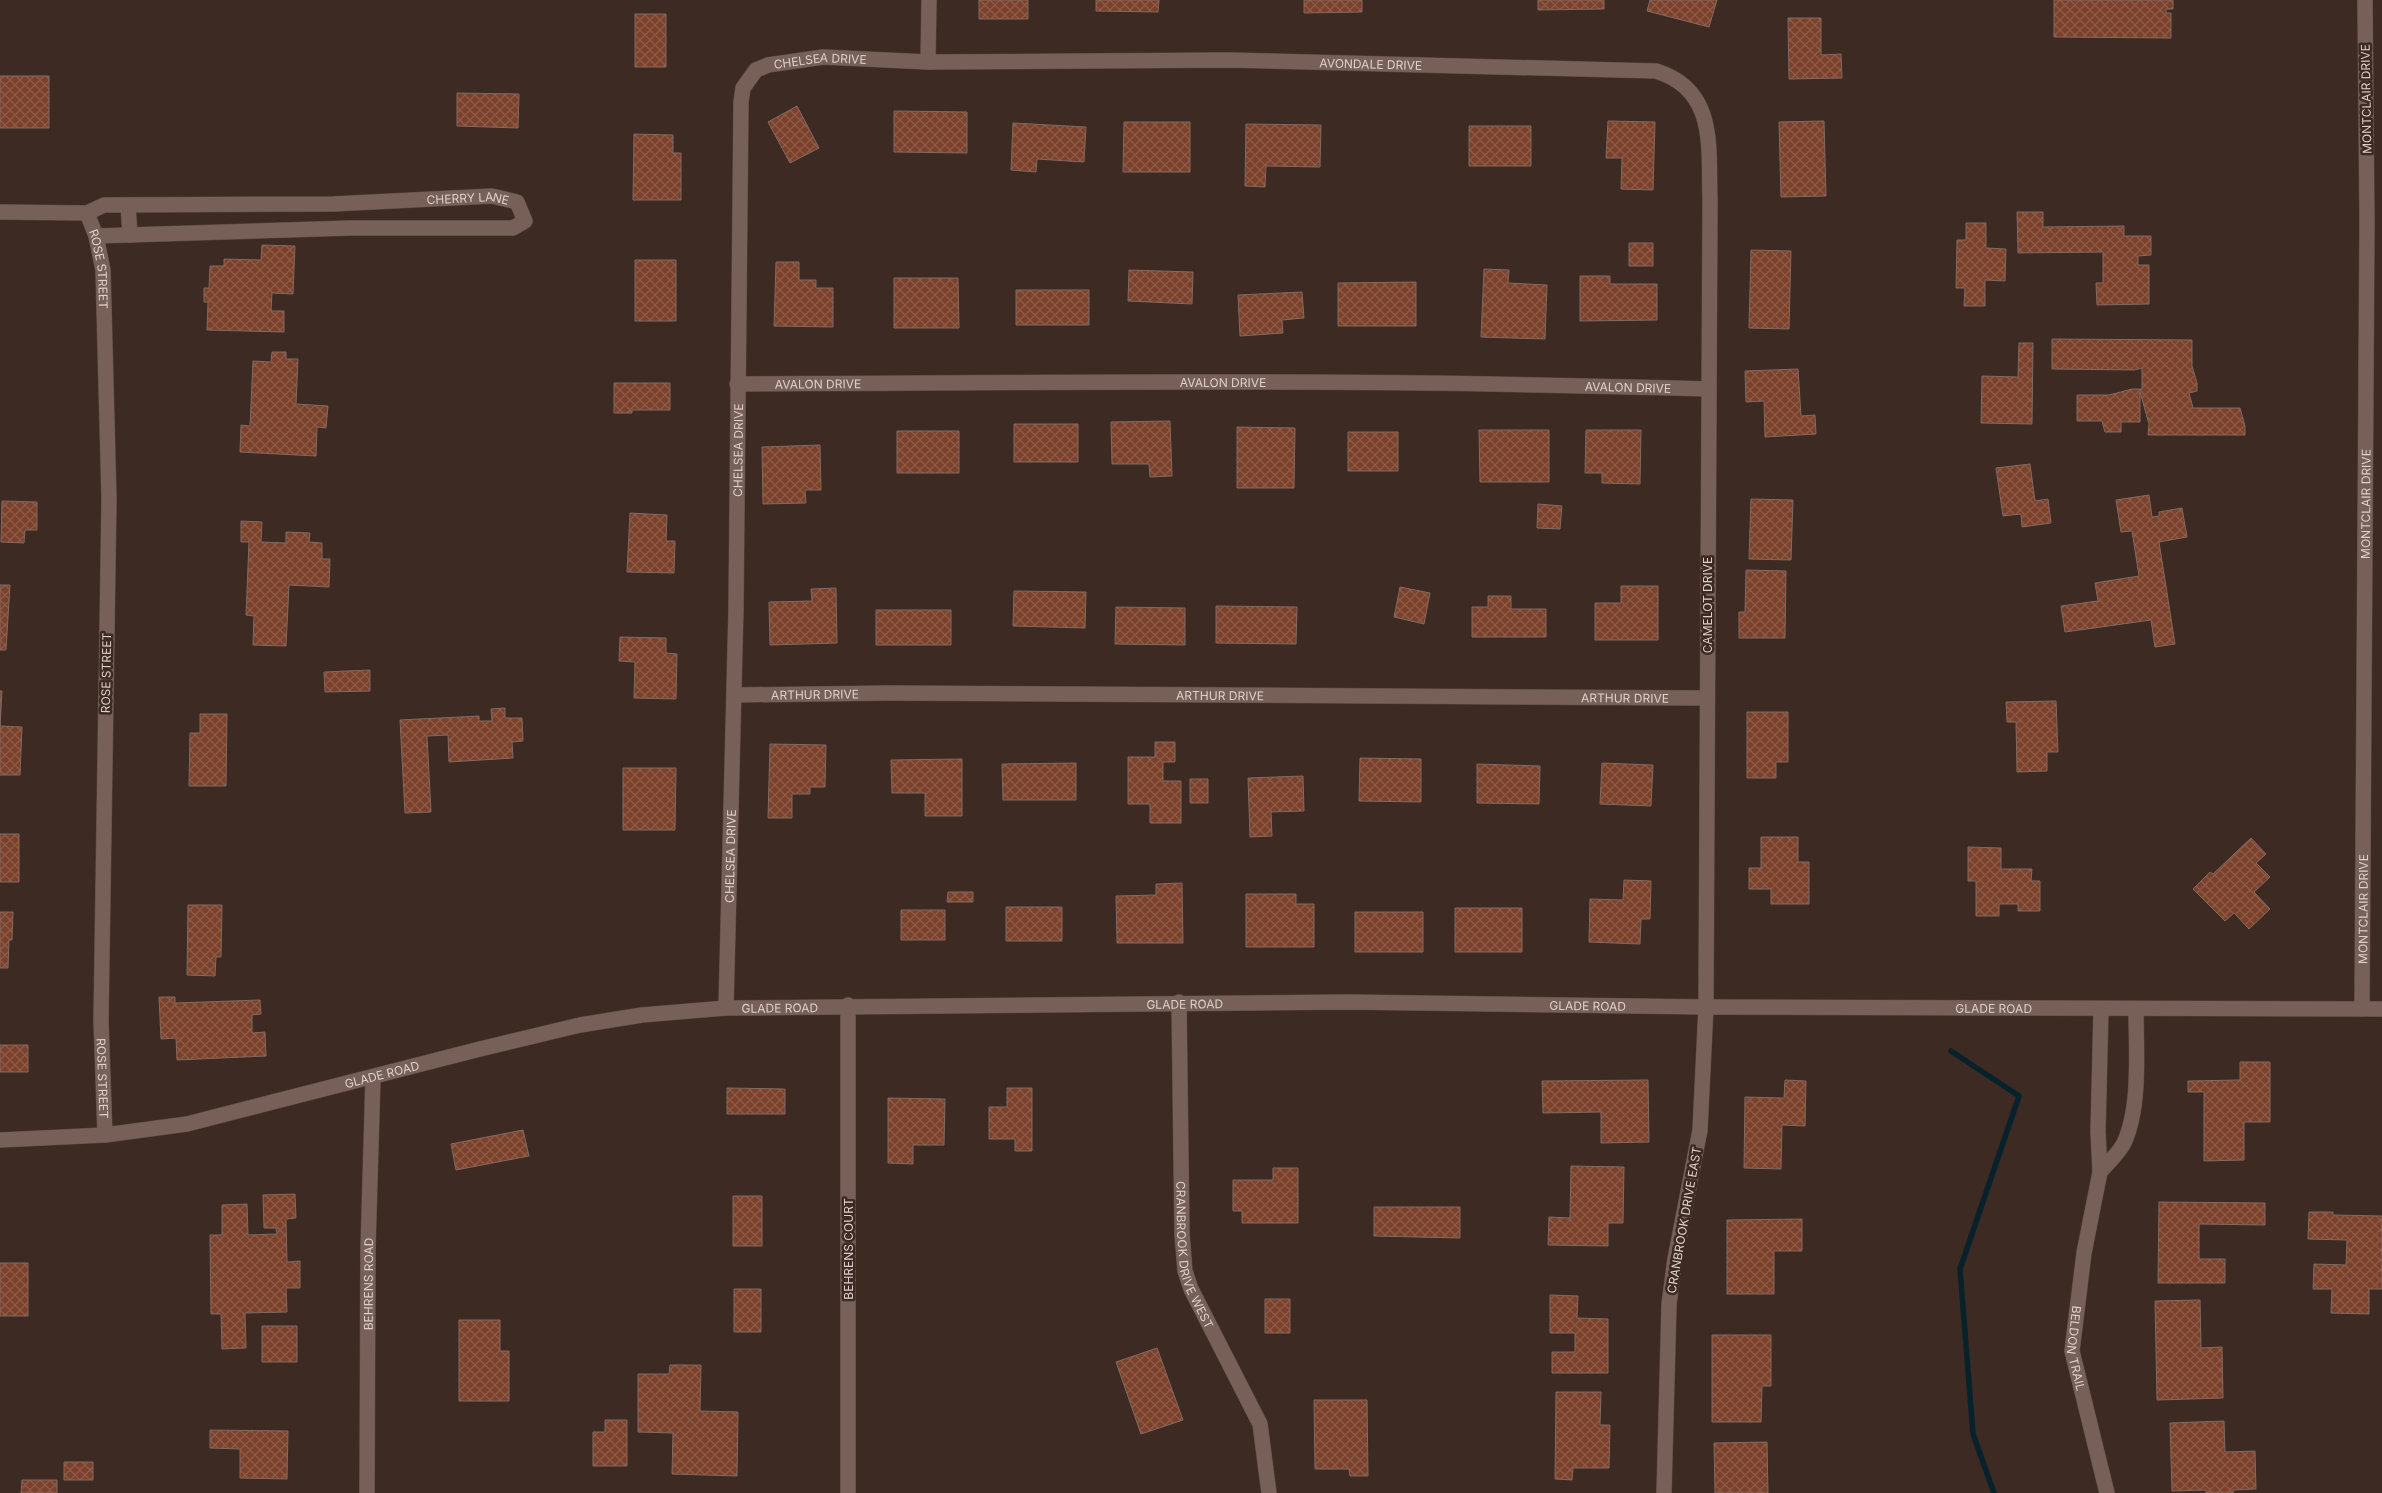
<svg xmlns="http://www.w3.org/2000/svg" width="2382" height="1493" viewBox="0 0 2382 1493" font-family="Inter,sans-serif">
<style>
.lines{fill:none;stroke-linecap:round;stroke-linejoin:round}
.stream{stroke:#08222b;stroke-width:5.5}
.building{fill:url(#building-cross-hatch);stroke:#806a62}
.minor-casing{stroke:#574741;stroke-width:16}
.tertiary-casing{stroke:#574741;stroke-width:16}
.secondary-casing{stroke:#574741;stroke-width:16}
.minor{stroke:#766058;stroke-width:15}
.tertiary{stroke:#766058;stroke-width:15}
.secondary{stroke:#766058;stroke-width:15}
.labels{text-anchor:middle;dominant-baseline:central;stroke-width:5;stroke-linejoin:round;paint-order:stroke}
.street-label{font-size:12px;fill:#ddd0cb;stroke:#3d2a23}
</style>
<defs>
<pattern id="building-cross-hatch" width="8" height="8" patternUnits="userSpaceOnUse" patternTransform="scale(1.25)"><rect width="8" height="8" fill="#7c412b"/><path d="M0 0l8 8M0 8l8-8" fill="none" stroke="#8e5b48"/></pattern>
</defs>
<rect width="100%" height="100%" fill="#3d2a23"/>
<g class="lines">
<path class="stream" d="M1951 1051 2019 1096 1960 1269 1973 1434 1994 1493"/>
</g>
<path class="building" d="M979 0H1028V19H979Z
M1096 0H1159L1158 12 1096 11Z
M1304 0H1362V12L1304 13Z
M1538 0H1604V9L1538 10Z
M1650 0H1717L1709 27 1647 11Z
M2054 0H2173V9H2166V13H2171V38L2054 37Z
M635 14H666V67H635Z
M1788 18H1821V55L1841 54 1842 78 1789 79Z
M0 76H49V128H0Z
M457 93 519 94 518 128 457 126Z
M797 106 819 148 790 163 768 122Z
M894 111 967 112V153L894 152Z
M1608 121 1655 122 1653 190 1621 189 1622 158H1606Z
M1824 121 1826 196 1781 197 1779 122Z
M1124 122H1190V172H1123Z
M1013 123 1086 127 1084 162 1037 159 1036 172 1011 170Z
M1246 124 1321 125 1320 167 1266 166 1265 187 1245 186Z
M1469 126H1531V166H1469Z
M634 134 673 135V153H681V200H633Z
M2017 212H2043V227L2124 226V236H2151V255L2138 256V265H2149V304L2097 305 2096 283H2103V252L2018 253Z
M1966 223H1986V248L2006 249 2005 281 1985 280V306H1964L1965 288H1956L1957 240H1966Z
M1629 243H1653V266H1629Z
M262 245 295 246 293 294 272 293 271 311H284V332L207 330 208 302H204V288H209L210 266H224V259L261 260Z
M1751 250 1791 251 1789 329 1749 328Z
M635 260H676V321H635Z
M776 262H799V280H816V288H833V327L774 326Z
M1484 269 1509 270 1508 283 1547 285 1545 339 1481 337Z
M1129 270 1193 272 1192 304 1128 301Z
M1580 276H1610V284H1657V320L1580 321Z
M894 278H958L959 328H894Z
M1416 282V326H1338V283Z
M1016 290H1089V325H1016Z
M1302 292 1304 318 1282 320 1283 333 1240 336 1238 295Z
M2052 339 2192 340V366L2197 383V391L2189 393 2193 408H2240L2245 426V435H2148L2149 424 2140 392V422H2121V432H2105L2102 421H2077V395H2109L2132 389H2142V368L2134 370 2052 369Z
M2019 343H2033L2032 424 1981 423 1982 376 2018 377Z
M272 352H286V359H298L296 404 328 406 326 428 317 427 316 456 240 452 241 425 250 426 253 361 271 362Z
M1798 369 1801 416 1815 415 1816 434 1765 437 1764 401 1746 402 1745 371Z
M614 383H670V410H632V413H614Z
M1170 421 1172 476 1150 477 1149 464H1112L1111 422Z
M1014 424H1078V462H1014Z
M1237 427 1295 428 1294 488H1237Z
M1479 430H1549V482H1480Z
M1586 430H1641L1640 484 1602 483V473H1585Z
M897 431H959V473H897Z
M1348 432H1398V471H1348Z
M820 445 821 490H805L806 503 763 504 762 447Z
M2030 464 2035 501 2048 499 2051 523 2022 527 2021 514 2003 516 1996 468Z
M2149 495 2152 517 2159 516V512L2182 508 2187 537 2159 542 2175 644 2155 647 2151 620 2065 632 2061 606 2098 601 2095 583 2139 576 2132 531 2121 532 2116 500Z
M1751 499 1793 500 1791 560 1749 559Z
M2 501 37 502V530H25L24 543 1 542Z
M1538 504 1562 506 1560 529 1537 528Z
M630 513 667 515 666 541H675L674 573 627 572Z
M241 521 262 522 261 542 286 543V532L310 533 309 542 322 543V559H330L329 587 289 585 286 646 253 645 254 616 246 615 249 542H241Z
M1746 570 1786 571 1785 638H1739V612H1745Z
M0 585H10L6 650H0Z
M1621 586H1658V640H1595V603H1621Z
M1400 587 1430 593 1424 624 1394 617Z
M836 588 837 643 770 645 769 602 812 601 811 589Z
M1014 591 1086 592 1085 628 1013 626Z
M1488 596H1511V609H1546V637H1472V607H1488Z
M1216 606 1297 607 1296 644 1216 643Z
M1116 607 1185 608V645L1115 644Z
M876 610H951V645H876Z
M620 637 666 638V653L677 654 676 699 634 698 635 662 619 661Z
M370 670V691L325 692 324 672Z
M0 691H2L0 726 22 727 20 775H0Z
M2056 701 2058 752H2047V771L2017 772 2016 722H2007L2006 702Z
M505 708V718H522L523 741 512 742 513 758 449 762 448 735 427 736 431 812 405 813 400 720 479 716V721H492L491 709Z
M1747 712H1788V762H1776V778H1747Z
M200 714H227L226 786H189L190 733H200Z
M1155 742H1175V762H1163V781H1181V823H1150V804H1128V757H1155Z
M770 744 826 745 825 787H810V794H792V818H768Z
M1360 758 1421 759V802L1359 801Z
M962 759V816H925V793H892L891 760Z
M1076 763V800H1003L1002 764Z
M1602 763 1653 765 1651 806 1600 804Z
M1477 764 1540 766 1539 804 1477 803Z
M623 768H676L675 830H623Z
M1303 776 1304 811 1271 812 1272 836 1250 837 1248 778Z
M1190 779H1208V803H1190Z
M0 834H19V882H0Z
M1761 837H1798V862H1809V904H1771V889H1749V868H1761Z
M2251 838 2266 854 2256 863 2270 877 2254 892 2270 909 2249 929 2234 913 2225 921 2193 889 2210 872 2213 874Z
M1968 847 2001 848V869H2032L2031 881H2040V911H2018V904H1999V916H1976V881H1968Z
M1624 880 1651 881 1650 919H1641L1640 944 1589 942 1590 899 1623 900Z
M1182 883 1183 943H1117L1116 896 1156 895V884Z
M948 892H973V902H947Z
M1246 894H1296V904H1314V947H1246Z
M188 905H222L221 957H216L215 976 187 975Z
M1006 907H1062V941H1006Z
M1455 908H1522V952H1455Z
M901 910H945V940H901Z
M0 912H13L12 940H9L8 968H0Z
M1355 912H1423V952H1355Z
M159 997H175V1003L260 1000 261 1014 252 1015V1033L265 1032 266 1056 177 1060 176 1038 161 1039Z
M0 1045H28V1072H0Z
M2240 1062H2270V1122H2244V1160L2204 1161V1092H2188V1081L2240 1080Z
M1648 1080 1649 1142 1601 1143V1112L1543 1113 1542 1081Z
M1785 1080 1806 1081 1805 1126 1782 1125 1781 1169 1744 1168 1745 1097 1784 1098Z
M727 1088 785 1089V1114H727Z
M1007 1088H1032V1151H1015V1139H989V1107H1007Z
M888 1098 945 1099 944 1145H913V1164L888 1163Z
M523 1130 529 1156 456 1170 451 1144Z
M1571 1166 1624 1167 1623 1223H1608V1246L1548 1245 1549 1217 1570 1218Z
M1273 1168H1298V1223H1242V1211H1233V1180H1273Z
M295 1194 296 1218 286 1219 287 1262 300 1261V1288H286L287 1312 245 1313 246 1348 222 1349 221 1314H211L210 1235H222V1205L247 1204 248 1235 277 1234 276 1228H264L263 1195Z
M733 1196H762V1246H733Z
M2159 1202 2265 1203V1225L2199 1224V1259H2225V1283H2158Z
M1374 1207H1460V1238L1374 1236Z
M2309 1212H2333V1215L2382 1216V1289H2369V1314L2331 1313 2332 1289H2313L2314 1264 2346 1265 2347 1240 2308 1239Z
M1802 1219V1251H1774V1294H1727V1220Z
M0 1263H28V1316H0Z
M734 1289H761V1332H734Z
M1550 1295 1578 1296 1577 1318 1608 1319V1373H1552V1352H1575V1333H1550Z
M1265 1299H1290V1333H1265Z
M2200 1300 2201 1348 2222 1347 2223 1398 2157 1400 2155 1301Z
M459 1320H500V1351H509V1401H459Z
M262 1326H297V1362H262Z
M1712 1335H1771V1386H1762L1761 1422H1712Z
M1157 1348 1183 1420 1141 1434 1116 1362Z
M670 1365H701L700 1411 738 1412 737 1476 672 1474 673 1433 638 1432V1374H669Z
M1556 1392H1601L1600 1425H1610L1609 1468H1573L1572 1480 1555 1479Z
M1314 1400H1367L1368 1476H1350L1349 1469H1315Z
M605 1420H627V1466H593V1432H605Z
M2224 1421 2225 1452 2255 1451 2256 1489 2233 1490V1493H2206V1490L2172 1491 2170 1423Z
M210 1430 288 1431 287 1479 240 1478V1449L210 1448Z
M1767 1442 1768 1493H1715L1714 1443Z
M64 1462H93V1480H64Z
M22 1480H57V1493H21Z"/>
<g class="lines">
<g class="minor-casing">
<g id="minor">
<path d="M928 62 929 0"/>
<path d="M128 205 130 235"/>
<path id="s1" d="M0 212 87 213 104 205 333 204 492 196 517 202 525 221 513 228H351L96 236"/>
<path id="s2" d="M87 213 96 236 103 270 109 499 101 1021 105 1135"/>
<path id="s3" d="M737 384C1061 382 1385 379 1709 389"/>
<path id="s4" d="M734 695 888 693 1707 698"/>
<path id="s5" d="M1179 1002 1182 1234 1185 1271 1191 1289 1260 1424 1269 1493"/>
<path id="s6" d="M726 1008 736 608 741 102 743 88 756 70 768 65 823 57 928 62 1229 60 1656 71C1718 90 1708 149 1710 202L1706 1007 1700 1130 1675 1259 1669 1304 1664 1493"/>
<path id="s7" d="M2101 1009 2098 1132 2100 1172 2084 1253 2072 1351 2107 1493"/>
<path d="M2100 1172C2108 1163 2119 1153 2124 1143 2141 1106 2136 1049 2136 1009"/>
<path id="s8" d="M367 1493 368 1249 373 1077"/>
<path d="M848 1493V1005"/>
</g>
</g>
<g class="tertiary-casing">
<g id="tertiary">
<path id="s9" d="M2362 1009 2367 222 2365 0"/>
</g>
</g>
<g class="secondary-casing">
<g id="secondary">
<path id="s10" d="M0 1140 105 1135 187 1124 480 1049 580 1025 642 1015 726 1008 1348 1002 1706 1007 2382 1009"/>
</g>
</g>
<use href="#minor" class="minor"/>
<use href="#tertiary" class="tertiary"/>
<use href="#secondary" class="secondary"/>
</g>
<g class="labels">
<g class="street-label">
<text stroke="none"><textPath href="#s6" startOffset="1008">CHELSEA DRIVE</textPath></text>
<text stroke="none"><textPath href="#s6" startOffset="1559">AVONDALE DRIVE</textPath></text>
<text transform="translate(2366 99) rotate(-91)">MONTCLAIR DRIVE</text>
<text stroke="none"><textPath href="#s1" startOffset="470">CHERRY LANE</textPath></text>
<text stroke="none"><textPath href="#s2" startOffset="58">ROSE STREET</textPath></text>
<text stroke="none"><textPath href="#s3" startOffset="486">AVALON DRIVE</textPath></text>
<text stroke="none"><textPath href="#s3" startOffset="81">AVALON DRIVE</textPath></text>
<text stroke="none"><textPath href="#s3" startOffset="891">AVALON DRIVE</textPath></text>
<text stroke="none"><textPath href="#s6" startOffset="558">CHELSEA DRIVE</textPath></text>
<text stroke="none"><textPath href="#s9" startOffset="505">MONTCLAIR DRIVE</textPath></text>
<text transform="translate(1707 605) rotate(-90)">CAMELOT DRIVE</text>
<text transform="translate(106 673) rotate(-89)">ROSE STREET</text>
<text stroke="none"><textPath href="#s4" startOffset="81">ARTHUR DRIVE</textPath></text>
<text stroke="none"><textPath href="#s4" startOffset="486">ARTHUR DRIVE</textPath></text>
<text stroke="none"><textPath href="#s4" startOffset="891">ARTHUR DRIVE</textPath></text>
<text stroke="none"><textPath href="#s6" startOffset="152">CHELSEA DRIVE</textPath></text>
<text stroke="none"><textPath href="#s9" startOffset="100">MONTCLAIR DRIVE</textPath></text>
<text stroke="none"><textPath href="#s10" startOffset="1199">GLADE ROAD</textPath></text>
<text stroke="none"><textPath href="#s10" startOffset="1602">GLADE ROAD</textPath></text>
<text stroke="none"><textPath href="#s10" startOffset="794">GLADE ROAD</textPath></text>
<text stroke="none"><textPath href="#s10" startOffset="2008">GLADE ROAD</textPath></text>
<text stroke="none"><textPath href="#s10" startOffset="389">GLADE ROAD</textPath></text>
<text stroke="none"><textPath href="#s2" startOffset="868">ROSE STREET</textPath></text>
<text transform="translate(1684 1220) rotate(-80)">CRANBROOK DRIVE EAST</text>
<text transform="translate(848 1249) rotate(-90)">BEHRENS COURT</text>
<text stroke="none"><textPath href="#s5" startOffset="255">CRANBROOK DRIVE WEST</textPath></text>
<text stroke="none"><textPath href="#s8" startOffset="209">BEHRENS ROAD</textPath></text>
<text stroke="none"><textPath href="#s7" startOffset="342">BELDON TRAIL</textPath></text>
</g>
</g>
</svg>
